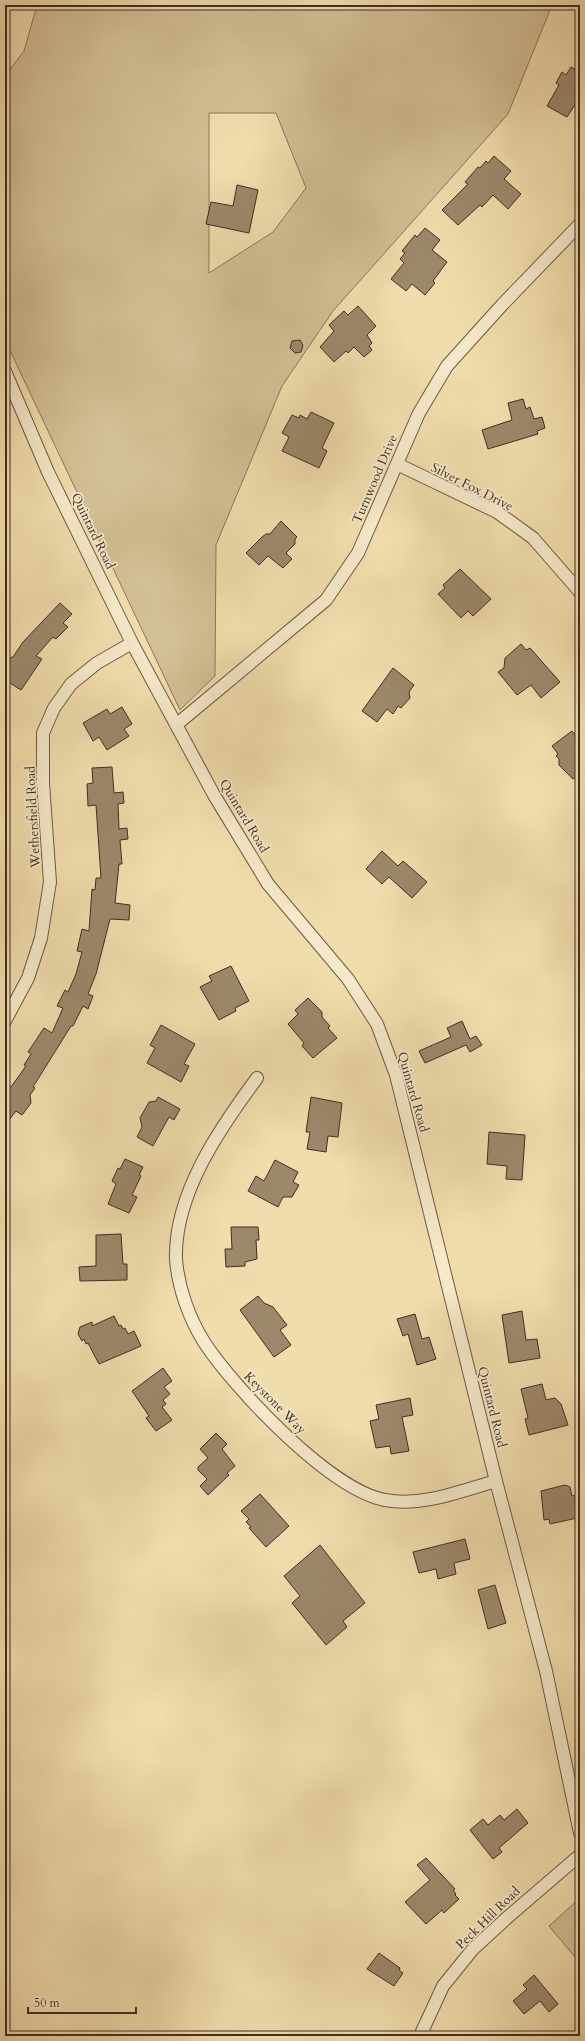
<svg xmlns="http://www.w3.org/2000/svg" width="585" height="2041" viewBox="0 0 585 2041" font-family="Cardo,serif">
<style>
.green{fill:#d3bf95;stroke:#8a765c;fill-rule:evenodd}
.building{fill:#9d886b;stroke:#412c24}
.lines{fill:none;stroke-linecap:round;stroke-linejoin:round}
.minor-casing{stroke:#6d5846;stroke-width:14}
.minor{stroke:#f6e9c9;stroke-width:12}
.labels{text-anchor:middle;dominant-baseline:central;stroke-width:3.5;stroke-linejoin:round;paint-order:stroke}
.street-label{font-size:13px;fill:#412c24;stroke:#f6e9c9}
</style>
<rect width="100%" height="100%" fill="#f1ddac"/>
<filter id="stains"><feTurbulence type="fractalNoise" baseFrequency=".005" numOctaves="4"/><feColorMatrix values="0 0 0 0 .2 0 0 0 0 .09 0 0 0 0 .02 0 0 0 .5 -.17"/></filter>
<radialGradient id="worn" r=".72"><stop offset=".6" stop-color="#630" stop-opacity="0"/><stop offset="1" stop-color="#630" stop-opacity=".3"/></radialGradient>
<path class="green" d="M37 5H552L508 114 333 311 282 386 216 545 215 676 180 710 5 340V76L24 51ZM209 113H276L306 188 273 232 209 273Z
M580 1898V1963L549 1926Z"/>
<path class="building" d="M571 67 580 72V97L567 117 547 106 559 85 556 83 562 72 566 75Z
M494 156 511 171 504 179 521 194 508 209 493 195 482 207 480 205 458 225 442 210 468 184 465 182 478 167 480 168 486 161 488 163Z
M237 185 258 190 249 233 206 224 211 202 233 206Z
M425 228 440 240 432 250 447 262 433 281 435 283 425 295 412 284 406 291 391 279 404 263 400 259 405 253 402 251 415 235 417 237Z
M358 306 376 326 367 335 372 343 369 346 372 350 364 357 354 347 348 353 346 351 334 362 320 347 334 331 329 325 344 311 348 315Z
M300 340 303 345 301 352 295 353 290 348 292 341Z
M523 399 526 409 530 407 534 419 542 417 545 428 537 431 538 434 488 449 482 430 512 420 508 403Z
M311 412 334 423 322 448 327 451 319 468 282 451 289 437 282 433 292 415 299 418 300 415 307 419Z
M281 521 297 537 295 539V544L286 553 292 559 283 568 268 556 259 565 246 553 262 537 266 534H270Z
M460 569 491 599 473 616 468 611 461 618 438 594 445 588 443 585Z
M60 603 72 614 63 623 68 627 56 639 53 637 36 656 42 659 21 690 5 680V662L8 658 13 657 23 642Z
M521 644 526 650 530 648 560 682 541 698 531 685 517 695 498 672 504 668 505 658Z
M393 668 414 685 409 692 410 698 401 708 398 706 393 714 387 709 377 722 362 711Z
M122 707 132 724 124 729 129 736 107 750 99 737 93 741 83 723 107 709 110 714Z
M572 731 580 741V774L573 779 559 765V759L556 756 558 754 552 746Z
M112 767 114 793 123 792 124 803 118 804 119 829 127 828 128 839 120 840 122 864H119L115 903 130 905 129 920 110 919 96 974 88 994 93 996 88 1009 83 1006 73 1026H71L33 1087 35 1088 30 1095 31 1103 22 1115 16 1111 5 1125V1083L11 1087 26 1066 24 1065 31 1054 28 1052 44 1028 52 1033 63 1008 57 1006 65 990 68 992 76 974 82 952 77 951 82 929 89 931 92 889 95 890 96 878H101L96 805 88 806 87 784 93 783 92 768Z
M382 851 398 866 403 861 427 882 412 898 389 877 382 884 366 869Z
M231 966 249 1001 235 1008 236 1011 219 1020 200 987 212 981 209 976Z
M308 998 322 1012V1017L330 1026 328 1028 337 1038 313 1058 302 1046 304 1043 288 1024 298 1014 295 1010Z
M462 1021 470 1039 476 1036 482 1045 470 1052 466 1045 425 1063 419 1051 451 1037 447 1028Z
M161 1025 195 1044 184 1064 189 1066 181 1082 147 1063 155 1048 150 1045Z
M158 1097 180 1109 174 1120 169 1117 153 1146 137 1137 142 1127 140 1118 149 1102 156 1101Z
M311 1097 342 1103 338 1137 328 1136 326 1152 307 1149 310 1132H306Z
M489 1132 525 1135 522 1180 506 1179 507 1166 487 1164Z
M125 1159 143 1167 139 1175 141 1176 132 1195 137 1197 129 1213 108 1204 116 1184 112 1181 118 1168 120 1169Z
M275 1160 298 1172 293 1182 299 1185 292 1197H283L278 1207 248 1191 256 1176 264 1181Z
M231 1227H258L259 1240H256L257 1259 245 1262V1266L226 1267 225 1249H232Z
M121 1234 123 1264H127V1280L80 1281 79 1267 96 1266V1235Z
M258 1296 264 1303 273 1307 287 1325 280 1330 291 1345 274 1357 240 1310Z
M522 1311 526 1340 537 1339 540 1358 509 1363 502 1315Z
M415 1314 422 1339 429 1337 436 1359 417 1365 408 1334 403 1336 397 1319Z
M114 1316 119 1326 121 1325 123 1329 125 1328 128 1334 134 1331 141 1346 99 1364 88 1343 86 1344 84 1339 82 1341 78 1334 80 1327 92 1322V1326Z
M163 1368 172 1381 164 1387 170 1394 163 1400 166 1404 162 1407 172 1420 156 1431 146 1418 149 1416 132 1391Z
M542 1384 546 1400 555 1398 561 1404 568 1425 529 1435 525 1419 528 1418 521 1389Z
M410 1398 413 1415 402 1417 409 1451 391 1454 390 1446 376 1448 370 1421 379 1419 376 1405Z
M216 1433 227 1444 222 1449 235 1466 227 1473 229 1475 208 1495 200 1486 207 1479 198 1470V1467L208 1458 200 1449Z
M565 1485 570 1487 572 1496 580 1494V1513L576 1514 577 1518 550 1524 549 1519 544 1520 541 1491Z
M260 1494 289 1526 266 1547 249 1528 251 1527 246 1522 249 1519 241 1511Z
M465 1539 470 1559 454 1563 456 1574 438 1579 436 1569 419 1573 413 1552Z
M320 1545 365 1603 343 1621 347 1627 326 1645 292 1603 300 1596 284 1576Z
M495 1585 506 1623 488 1629 478 1590Z
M517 1809 528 1823 499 1848 502 1852 493 1859 470 1830 483 1819 488 1825 500 1815 504 1820Z
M426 1858 455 1889 453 1890 456 1894 455 1895 459 1899 444 1913 442 1910 426 1924 405 1902 430 1880 417 1865Z
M379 1953 400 1968 399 1970 403 1973 394 1986 367 1969Z
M534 1975 558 2004 549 2012 540 2001 524 2014 513 2001 527 1989 523 1985Z"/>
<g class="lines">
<g class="minor-casing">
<path id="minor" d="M5 371 48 472 132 643 214 795 268 884 348 979 377 1024 396 1075 496 1481 546 1671 580 1833
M397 464 497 512 533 538 580 592
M176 725 326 600 358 553 419 413 447 366 502 305 580 224
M5 1021 28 978 41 938 50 882 43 783V733L54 708 71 684 97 663 132 643
M257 1078C220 1128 174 1194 176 1259 178 1287 189 1318 204 1342 234 1388 330 1490 385 1500 421 1507 461 1491 496 1481
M420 2036 443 1986 473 1949 509 1916 580 1855"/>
</g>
<use href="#minor" class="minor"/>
</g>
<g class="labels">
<g class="street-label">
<text transform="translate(375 479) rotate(-67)">Turnwood Drive</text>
<text transform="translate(472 487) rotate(27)">Silver Fox Drive</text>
<text transform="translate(93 531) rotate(64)">Quintard Road</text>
<text transform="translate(244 816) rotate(59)">Quintard Road</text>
<text transform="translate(33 817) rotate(-93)">Wethersfield Road</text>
<text transform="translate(413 1092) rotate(74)">Quintard Road</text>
<text transform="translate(275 1403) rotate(45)">Keystone Way</text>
<text transform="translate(492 1407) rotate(76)">Quintard Road</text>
<text transform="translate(488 1918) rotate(-44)">Peck Hill Road</text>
</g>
</g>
<rect width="585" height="2041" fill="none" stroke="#f1ddac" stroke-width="20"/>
<rect x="6" y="6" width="573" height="2029" fill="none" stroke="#412c24" stroke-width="2"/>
<rect x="10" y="10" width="565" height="2021" fill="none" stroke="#412c24"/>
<path d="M28 2007v6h108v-6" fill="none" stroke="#412c24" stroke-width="2"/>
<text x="34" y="2007" font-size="12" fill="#412c24" stroke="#f6e9c9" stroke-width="3" paint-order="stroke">50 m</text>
<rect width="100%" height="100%" filter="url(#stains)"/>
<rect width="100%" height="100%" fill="url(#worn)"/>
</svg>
